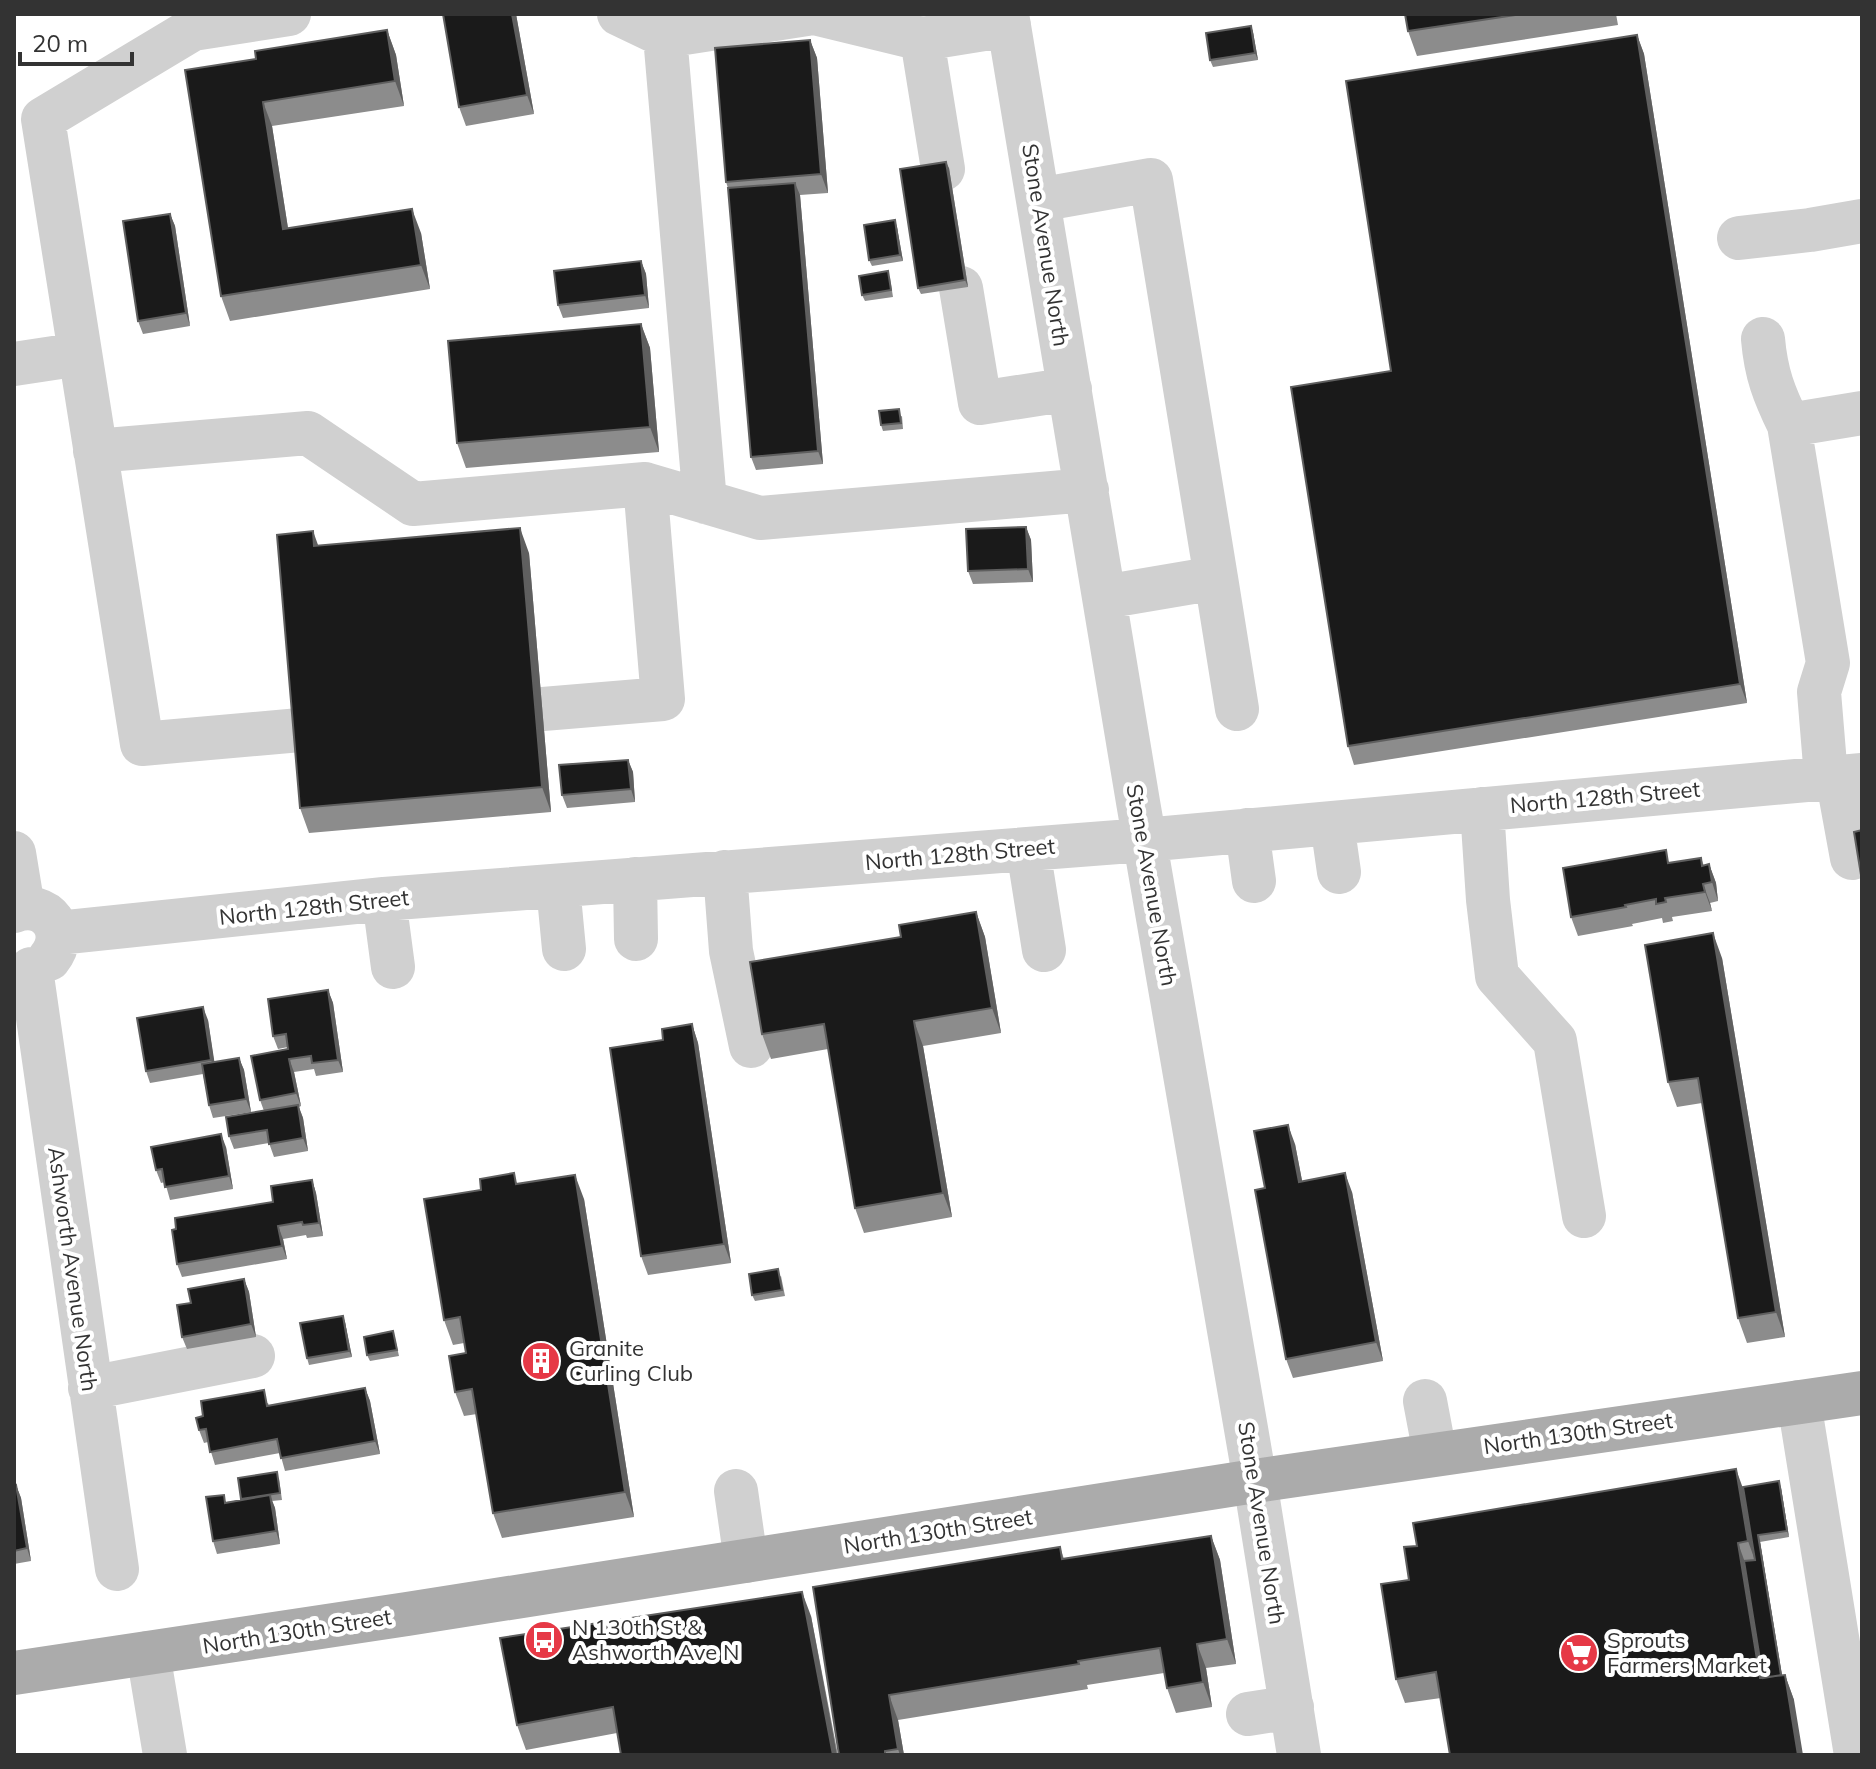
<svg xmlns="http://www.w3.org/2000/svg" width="1876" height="1769" viewBox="0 0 1876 1769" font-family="Mulish,sans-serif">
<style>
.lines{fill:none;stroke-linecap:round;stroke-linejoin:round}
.minor{stroke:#d0d0d0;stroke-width:44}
.major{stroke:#ababab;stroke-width:44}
.wall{fill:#8c8c8c}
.shaded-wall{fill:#5f5f5f}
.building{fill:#1a1a1a;stroke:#5f5f5f;stroke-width:2}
.labels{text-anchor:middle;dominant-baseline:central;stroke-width:8;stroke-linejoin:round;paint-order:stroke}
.street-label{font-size:22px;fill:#333;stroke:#fff}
.poi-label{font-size:22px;fill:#333;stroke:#fff;text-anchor:start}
</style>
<rect width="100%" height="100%" fill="#fff"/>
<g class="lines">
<path class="minor" d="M289 14 193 29 43 119 142 744 300 730
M619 14 665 36 705 502
M819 14 922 39
M1007 14 1138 802 1255 1481 1299 1755
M665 36 807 14
M943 169 922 39 1009 25
M1038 200 1151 180 1216 578 1104 597
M1739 238 1810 230 1862 221
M961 288 980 403 1070 389
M1763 339C1766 374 1774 394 1789 425
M14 364 80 354
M95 451 308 433 413 504 645 484 760 518 1087 490
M1216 578 1237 709
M543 709 663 699 645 484
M1837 776 1852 858
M1826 777 1819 692 1828 663 1789 425 1862 413
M1482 809 1488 900 1497 976 1555 1041 1584 1216
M1332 823 1339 872
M1247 830 1254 881
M1028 849 1044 950
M14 853 23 908
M725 872 731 951 751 1046
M635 879 636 939
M558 886 564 949
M384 899 393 967
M14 911C47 899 71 932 49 959
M58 933 384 899 1144 840 1862 775
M31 969 117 1569
M90 1388 253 1356
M1425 1401 1435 1454
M1799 1402 1856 1755
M736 1491 746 1561
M148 1653 165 1755
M1248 1714 1292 1707"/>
<path class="major" d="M14 1673 407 1614 1255 1481 1862 1393"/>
</g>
<path class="wall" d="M516 14 534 114 466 126 459 107Z
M1405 14H1616L1618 25 1417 56 1408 31Z
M1251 26 1253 32 1258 60 1213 67 1210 60Z
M387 30 396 55 404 106 272 126 288 228 421 233 430 289 230 321 221 296 256 59Z
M1637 35 1644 54 1747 703 1354 765 1348 746 1391 371Z
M810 40 817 58 828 193 800 195 823 464 756 470 751 457 728 188 726 182Z
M949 168 968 287 921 294 918 288Z
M170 214 175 226 190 326 143 334 138 321Z
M897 227 903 261 872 266 869 260Z
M641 261 646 274 649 308 563 318 558 305Z
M890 278 893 297 865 301 862 295Z
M641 324 650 348 659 452 466 468 457 443Z
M902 416 903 429 883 431 881 425Z
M1026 527 1031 540 1033 582 973 584 968 571Z
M529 553 551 812 309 833 300 808Z
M628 760 633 772 635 802 567 808 562 795Z
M1701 858 1704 866 1709 864 1716 883 1718 901 1710 903 1712 911 1672 917 1673 921 1663 923 1662 918 1632 924 1633 926 1578 936 1571 917 1670 863Z
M976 912 985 937 1001 1033 923 1046 952 1217 864 1233 855 1208 828 1049 771 1059 762 1034 901 937Z
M1722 958 1785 1337 1747 1343 1738 1318 1702 1103 1677 1107 1668 1082Z
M328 990 333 1003 343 1072 316 1076 314 1069 294 1072 301 1106 299 1107 303 1118 308 1151 274 1157 269 1143 234 1149 229 1136 264 1111 260 1100 288 1049V1047L278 1049 273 1036Z
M208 1020 214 1062 239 1058 244 1070 251 1112 213 1118 209 1105 203 1074 150 1083 146 1071Z
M692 1024 698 1043 731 1263 648 1275 641 1256 663 1040Z
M1295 1144 1302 1181 1352 1192 1383 1361 1293 1378 1286 1359 1265 1188Z
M226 1147 233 1189 170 1200 165 1182 161 1183 156 1170Z
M312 1180 316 1193 323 1236 307 1238 306 1235 283 1239 287 1259 182 1277 177 1264 273 1202Z
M518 1184 584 1199 634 1517 502 1538 493 1513 477 1414 464 1416 455 1392 466 1353 464 1343 453 1345 444 1320Z
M781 1276 785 1296 755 1301 752 1295Z
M244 1279 249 1292 256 1337 187 1349 182 1337 191 1303Z
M345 1322 352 1357 309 1365 307 1358Z
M395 1338 399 1356 370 1361 367 1355Z
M365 1388 370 1401 380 1454 285 1471 280 1453 215 1465 208 1442 204 1443 199 1430 203 1416 268 1403 269 1406Z
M279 1479 282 1500 272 1501 275 1508 280 1544 217 1554 213 1541 226 1502 241 1500Z
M16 1485 21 1498 31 1561 14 1564V1486Z
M1743 1487 1781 1488 1789 1537 1760 1542 1782 1675H1785L1794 1700 1441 1698 1405 1703 1396 1679 1409 1580 1417 1546Z
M1211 1536 1220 1560 1236 1664 1206 1668 1212 1707 1176 1713 1167 1688 1164 1673 1087 1685 1088 1689 898 1720 904 1755H839L813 1587 1060 1547 1064 1559Z
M811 1616 838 1755H621L617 1733 526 1750 517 1725Z"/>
<path class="shaded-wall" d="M512 14H516L534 114 527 95Z
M1251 26 1253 32 1258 60 1255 53Z
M387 30 396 55 404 106 395 81Z
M1637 35 1644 54 1747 703 1740 684Z
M810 40 817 58 828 193 821 174Z
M263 102 272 126 292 254 283 229Z
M946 162 949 168 968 287 965 280Z
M795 183 800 195 823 464 818 451Z
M412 209 421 233 430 289 421 265Z
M170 214 175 226 190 326 186 313Z
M895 220 897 227 903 261 900 255Z
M641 261 646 274 649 308 645 295Z
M641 324 650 348 659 452 650 427Z
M1026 527 1031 540 1033 582 1028 569Z
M520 528 529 553 551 812 542 787Z
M313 531 322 556 314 546Z
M628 760 633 772 635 802 631 789Z
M1709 864 1716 883 1718 901 1712 882Z
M1703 884 1710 903 1712 911 1705 892Z
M976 912 985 937 1001 1033 992 1008Z
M1713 933 1722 958 1785 1337 1776 1312Z
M328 990 333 1003 343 1072 338 1060Z
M203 1007 208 1020 216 1072 211 1060Z
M914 1021 923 1046 952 1217 943 1193Z
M692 1024 698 1043 731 1263 724 1244Z
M239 1058 244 1070 251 1112 246 1099Z
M289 1059 294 1072 301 1106 296 1093Z
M298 1105 303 1118 308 1151 303 1138Z
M1288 1125 1295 1144 1306 1201 1299 1182Z
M221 1134 226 1147 233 1189 229 1176Z
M1345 1173 1352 1192 1383 1361 1376 1342Z
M575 1175 584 1199 634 1517 625 1492Z
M312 1180 316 1193 323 1236 319 1223Z
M278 1226 283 1239 287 1259 282 1246Z
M244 1279 249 1292 256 1337 251 1324Z
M343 1316 345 1322 352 1357 349 1351Z
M365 1388 370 1401 380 1454 375 1441Z
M1736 1469 1745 1494 1757 1566 1748 1541Z
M1779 1481 1781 1488 1789 1537 1787 1531Z
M16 1485 21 1498 31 1561 27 1548Z
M270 1495 275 1508 280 1544 276 1531Z
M1758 1535 1760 1542 1786 1701 1784 1694Z
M1211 1536 1220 1560 1236 1664 1227 1639Z
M1738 1543 1747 1568 1768 1696 1760 1678Z
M802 1592 811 1616 837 1755H833Z
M1197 1644 1206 1668 1212 1707 1203 1682Z
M1785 1675 1794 1700 1803 1755H1798Z
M889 1695 898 1720 904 1755H900L898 1749Z"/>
<path class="building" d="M443 14H512L527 95 459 107Z
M1405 14H1522L1408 31Z
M1251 26 1255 53 1210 60 1206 33Z
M387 30 395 81 263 102 283 229 412 209 421 265 221 296 185 70 256 59 255 51Z
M1637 35 1740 684 1348 746 1291 387 1391 371 1346 81Z
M810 40 821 174 726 182 715 48Z
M946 162 965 280 918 288 900 169Z
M795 183 818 451 751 457 728 188Z
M170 214 186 313 138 321 123 221Z
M895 220 900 255 869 260 864 225Z
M641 261 645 295 558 305 554 271Z
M888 271 891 290 862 295 859 276Z
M641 324 650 427 457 443 448 341Z
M899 409 901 423 881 425 879 411Z
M1026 527 1028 569 968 571 966 529Z
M520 528 542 787 300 808 277 535 313 531 314 546Z
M628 760 631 789 562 795 559 765Z
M1862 830V881L1854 832Z
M1666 850 1668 863 1701 858 1702 866 1709 864 1712 882 1703 884 1705 892 1665 898 1666 902 1656 904V899L1625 905 1626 907 1571 917 1563 868Z
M976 912 992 1008 914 1021 943 1193 855 1208 824 1024 762 1034 750 962 901 937 899 925Z
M1713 933 1776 1312 1738 1318 1698 1078 1668 1082 1645 945Z
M328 990 338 1060 312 1063 311 1056 289 1059 296 1093 260 1100 251 1056 288 1049 286 1034 273 1036 268 999Z
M203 1007 211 1060 146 1071 137 1018Z
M692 1024 724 1244 641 1256 610 1048 663 1040 662 1029Z
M239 1058 246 1099 209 1105 202 1064Z
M298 1105 303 1138 269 1144 267 1130 229 1136 226 1117Z
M1288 1125 1299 1182 1345 1173 1376 1342 1286 1359 1255 1190 1265 1188 1254 1131Z
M221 1134 229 1176 165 1187 162 1169 156 1170 151 1147Z
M514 1173 516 1184 575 1175 625 1492 493 1513 472 1389 455 1392 449 1356 466 1353 460 1317 444 1320 424 1199 481 1190 480 1179Z
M312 1180 319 1223 303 1225 302 1222 278 1226 282 1246 177 1264 172 1230 176 1229 175 1218 273 1202 271 1186Z
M778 1269 782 1290 752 1295 749 1274Z
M244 1279 251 1324 182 1337 177 1305 191 1303 188 1289Z
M343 1316 349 1351 307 1358 300 1323Z
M393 1331 397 1350 367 1355 364 1337Z
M365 1388 375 1441 281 1458 277 1439 210 1452 206 1429 199 1430 196 1418 203 1416 201 1401 264 1390 267 1406Z
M1736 1469 1748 1541 1738 1543 1760 1678 1785 1675 1798 1755H1450L1436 1672 1396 1679 1381 1584 1409 1580 1404 1547 1417 1546 1413 1523Z
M277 1472 280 1493 241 1499 238 1478Z
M1779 1481 1787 1531 1758 1535 1781 1675 1763 1678 1744 1561 1755 1560 1743 1487Z
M16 1485 27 1548 14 1551V1486Z
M224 1495 225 1503 270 1495 276 1531 213 1541 206 1497Z
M1211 1536 1227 1639 1197 1644 1203 1682 1167 1688 1160 1648 1078 1661 1079 1664 889 1695 898 1749 885 1751V1755H839L813 1587 1060 1547 1062 1559Z
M802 1592 833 1755H621L613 1707 517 1725 500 1638Z"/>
<defs>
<g id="building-disc" transform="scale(2)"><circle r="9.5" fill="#e63946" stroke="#fff"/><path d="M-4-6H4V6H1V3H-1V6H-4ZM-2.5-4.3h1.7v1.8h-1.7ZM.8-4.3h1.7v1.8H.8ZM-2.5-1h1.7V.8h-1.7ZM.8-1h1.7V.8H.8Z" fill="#fff"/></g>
<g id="bus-disc" transform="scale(2)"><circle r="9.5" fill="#e63946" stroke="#fff"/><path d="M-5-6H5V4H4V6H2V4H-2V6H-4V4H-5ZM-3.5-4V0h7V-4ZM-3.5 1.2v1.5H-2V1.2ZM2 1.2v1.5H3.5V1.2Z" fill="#fff"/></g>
<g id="supermarket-disc" transform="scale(2)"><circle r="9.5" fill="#e63946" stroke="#fff"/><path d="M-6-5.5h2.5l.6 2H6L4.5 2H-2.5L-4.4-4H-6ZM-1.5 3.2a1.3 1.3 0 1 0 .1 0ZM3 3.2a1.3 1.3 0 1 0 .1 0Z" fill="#fff"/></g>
</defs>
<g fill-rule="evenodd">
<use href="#building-disc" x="541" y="1361"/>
<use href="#bus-disc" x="544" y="1640"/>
<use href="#supermarket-disc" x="1579" y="1653"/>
</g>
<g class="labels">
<g class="street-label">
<text transform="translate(1046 245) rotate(81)">Stone Avenue North</text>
<text transform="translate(1605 797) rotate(-5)">North 128th Street</text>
<text transform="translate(960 854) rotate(-5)">North 128th Street</text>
<text transform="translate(1152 885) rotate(80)">Stone Avenue North</text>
<text transform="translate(314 907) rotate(-6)">North 128th Street</text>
<text transform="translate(73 1269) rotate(82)">Ashworth Avenue North</text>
<text transform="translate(1578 1433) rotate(-8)">North 130th Street</text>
<text transform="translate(1262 1523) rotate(81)">Stone Avenue North</text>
<text transform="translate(938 1531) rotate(-9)">North 130th Street</text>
<text transform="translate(297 1631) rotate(-9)">North 130th Street</text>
</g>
<g class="poi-label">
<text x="569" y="1348">Granite<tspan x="569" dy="25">Curling Club</tspan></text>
<text x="572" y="1627">N 130th St &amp;<tspan x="572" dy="25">Ashworth Ave N</tspan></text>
<text x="1607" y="1640">Sprouts<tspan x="1607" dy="25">Farmers Market</tspan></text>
</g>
</g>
<rect width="1876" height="1769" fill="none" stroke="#333333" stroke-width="32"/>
<path d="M20 52v12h112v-12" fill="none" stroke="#333333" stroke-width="4"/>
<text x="32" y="52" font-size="24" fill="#333333" stroke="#ffffff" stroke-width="6" paint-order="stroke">20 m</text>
</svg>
